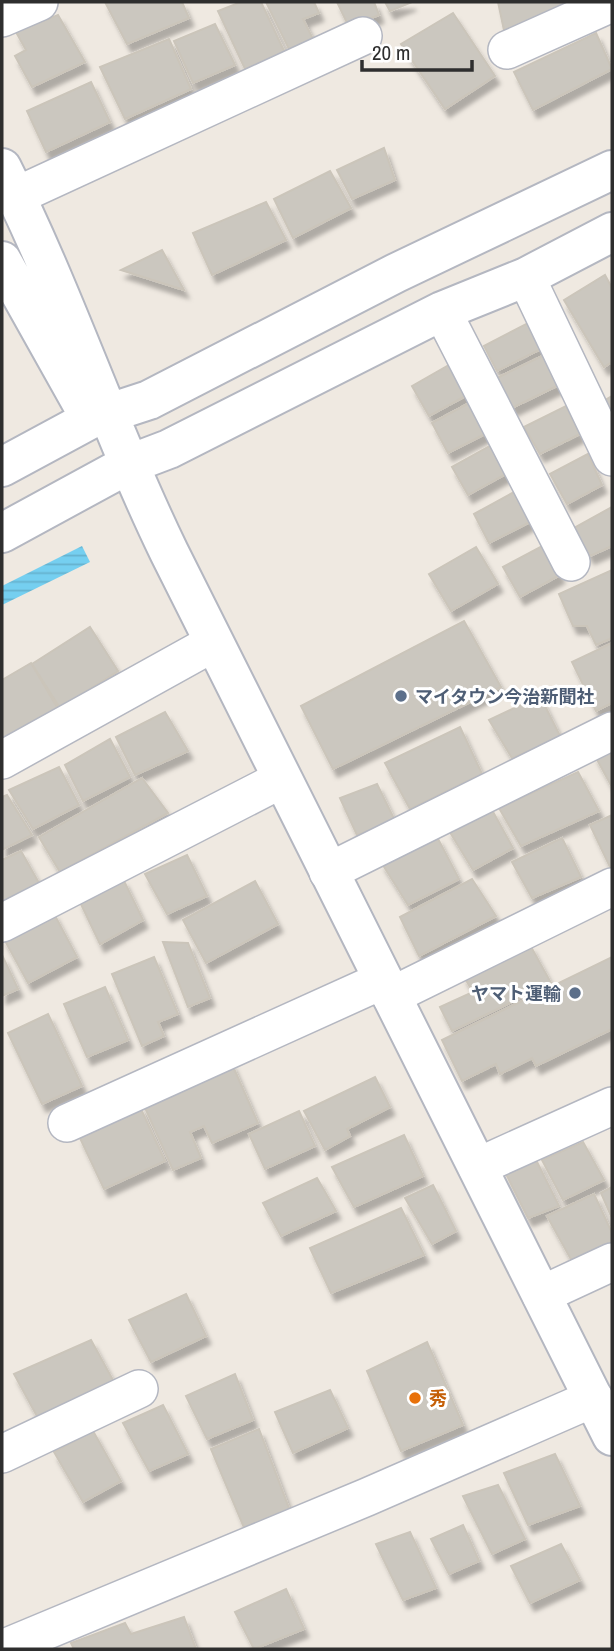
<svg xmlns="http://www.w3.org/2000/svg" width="614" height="1651" viewBox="0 0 614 1651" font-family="'Archivo Narrow','Noto Sans JP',sans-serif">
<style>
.water{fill:url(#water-rules)}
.building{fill:#cbc7bf;stroke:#cbc5ba;stroke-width:2;filter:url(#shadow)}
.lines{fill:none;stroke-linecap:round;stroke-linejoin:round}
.minor-casing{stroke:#b4b7c1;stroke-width:40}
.tertiary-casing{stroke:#b4b7c1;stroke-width:42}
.minor{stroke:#fff;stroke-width:37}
.tertiary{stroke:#fff;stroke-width:38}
.service-dot{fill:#5c6f8a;stroke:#fff;stroke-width:2.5}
.food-dot{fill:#e8710a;stroke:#fff;stroke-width:2.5}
.labels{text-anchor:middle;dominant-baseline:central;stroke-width:6;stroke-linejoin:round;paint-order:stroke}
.service-label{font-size:18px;font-weight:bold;fill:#4e5e75;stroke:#fff;text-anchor:start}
.food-label{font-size:18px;font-weight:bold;fill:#c56008;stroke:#fff;text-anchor:start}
</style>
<defs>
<pattern id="water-rules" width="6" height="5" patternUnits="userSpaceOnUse" patternTransform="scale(1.75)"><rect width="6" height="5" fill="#75cff0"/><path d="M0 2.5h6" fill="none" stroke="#66b2ce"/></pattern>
<filter id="shadow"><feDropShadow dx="4.5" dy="8" stdDeviation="2" flood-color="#0004"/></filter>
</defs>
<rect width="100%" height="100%" fill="#efe9e1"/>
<path class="water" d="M82 546 90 562 2 605V586Z"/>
<path class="building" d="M105 2H182L189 18 127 44Z
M241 2H261L285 53 246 71 218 11Z
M266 2H314L319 13 303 19 313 39 289 49Z
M337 2H374L379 15 349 27Z
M385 2H412L390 11Z
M498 2H572L505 35Z
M453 13 495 76 445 109 401 44Z
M58 15 85 62 32 87 15 56 26 50 16 32Z
M215 24 235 65 193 83 174 41Z
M596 33 612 69 533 110 514 72Z
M169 39 191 89 125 119 100 67Z
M91 82 110 122 46 152 27 111Z
M384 148 395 180 352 199 337 170Z
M330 171 351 208 293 238 274 199Z
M266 202 286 240 212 275 193 233Z
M162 250 184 290 121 270Z
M605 275 612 288V362L604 367 564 300Z
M528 323 541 349 497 371 484 346Z
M544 355 559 385 512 408 495 379Z
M454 362 471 393 429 416 412 386Z
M612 396V424L602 402Z
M471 402 487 433 448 453 432 423Z
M566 406 580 434 540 454 524 427Z
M495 443 511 471 468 495 452 467Z
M588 454 602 485 567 504 550 474Z
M516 491 530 522 489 543 474 514Z
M612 507V546L590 556 572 529Z
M544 545 560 575 520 597 503 567Z
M476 547 498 584 451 611 429 574Z
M612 570V638L596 645 587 626H573L559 594Z
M464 621 501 687 333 769 301 706Z
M90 627 118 671 60 708 32 664Z
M612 643V703L596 711 572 662Z
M31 663 61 714 2 742V680Z
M540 696 561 738 512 758 489 720Z
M165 712 188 751 135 775 116 737Z
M460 727 482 774 410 809 385 763Z
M110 739 130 777 83 801 65 765Z
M612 747V787L594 754Z
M59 767 79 805 33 829 9 790Z
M578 772 599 811 521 846 499 808Z
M142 778 168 813 60 872 39 837Z
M377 784 395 821 357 835 340 798Z
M7 795 32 835 2 850V797Z
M492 810 513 848 473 870 448 829Z
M612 815V868L611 869 590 825Z
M437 837 459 879 408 905 381 862Z
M562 838 581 877 532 898 512 862Z
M21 851 40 885 2 907V860Z
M187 855 207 896 167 914 145 874Z
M123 879 143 920 100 944 79 900Z
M472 879 496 916 419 956 400 917Z
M255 881 278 924 206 963 183 920Z
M53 912 77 957 28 983 3 937Z
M163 942 188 943 210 998 188 1007Z
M530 945 551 983 452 1031 440 1007 473 992 463 975Z
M2 955 18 989 2 996Z
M154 957 178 1014 158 1022 164 1036 142 1046 112 974Z
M612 957V1029L536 1066 532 1058 500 1074 496 1064 462 1081 442 1040Z
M105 987 128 1040 87 1057 64 1004Z
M48 1014 82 1086 42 1104 8 1033Z
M231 1062 258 1123 212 1143 204 1126 190 1132 201 1158 173 1170 142 1101Z
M375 1077 390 1107 347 1129 350 1136 325 1150 304 1111Z
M140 1107 165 1161 104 1189 79 1136Z
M299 1111 315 1146 265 1169 249 1134Z
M404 1135 423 1176 354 1207 332 1167Z
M583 1142 604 1180 563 1200 542 1160Z
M536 1160 559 1206 528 1218 506 1174Z
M317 1178 336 1211 281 1236 263 1203Z
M433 1185 456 1231 432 1244 405 1198Z
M612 1187V1218L601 1193Z
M594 1194 612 1233V1243L573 1263 547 1216Z
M401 1208 424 1255 331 1293 310 1248Z
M186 1294 206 1336 151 1362 129 1320Z
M91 1340 114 1382 38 1418 14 1374Z
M427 1342 463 1425 401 1451 367 1371Z
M235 1374 253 1420 207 1439 186 1396Z
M330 1390 348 1428 293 1453 275 1412Z
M163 1405 188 1454 149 1471 123 1423Z
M259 1429 290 1511 245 1530 211 1449Z
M93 1431 121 1481 83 1502 54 1452Z
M555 1454 580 1506 528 1525 504 1473Z
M498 1485 525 1539 492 1554 463 1496Z
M463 1525 479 1561 449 1574 431 1539Z
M410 1532 436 1588 403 1600 376 1544Z
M561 1544 580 1580 530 1603 511 1566Z
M286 1589 304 1629 254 1649 235 1612Z
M184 1617 196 1649H74L71 1643 125 1623 131 1634Z"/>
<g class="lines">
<g class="minor-casing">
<path id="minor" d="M2 18 39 2
M507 50 612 3
M16 196 363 36
M526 277 612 457
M442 311 571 562
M2 760 213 643
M328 872 612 731
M2 923 282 779
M391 996 612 887
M67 1123 383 980
M477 1167 612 1106
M541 1295 612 1262
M2 1454 139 1389
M2 1649 367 1497 594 1398"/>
</g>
<g class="tertiary-casing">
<path id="tertiary" d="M2 168C65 293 108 426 169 552L612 1436
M2 261 86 411
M2 467 91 419 149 400 396 273 612 170
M2 533 127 465 169 449 442 311 526 277 612 232"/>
</g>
<use href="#minor" class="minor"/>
<use href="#tertiary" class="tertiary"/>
</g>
<g class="service-dot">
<circle cx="401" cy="696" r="7"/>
<circle cx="575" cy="993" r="7"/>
</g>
<circle class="food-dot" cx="415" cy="1398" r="7"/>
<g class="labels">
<g class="service-label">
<text x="415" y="696">マイタウン今治新聞社</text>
<text x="561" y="993" text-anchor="end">ヤマト運輸</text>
</g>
<g class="food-label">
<text x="429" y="1398">秀</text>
</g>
</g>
<rect width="614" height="1651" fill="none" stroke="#2e2e2e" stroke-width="7"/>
<path d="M362 60v10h110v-10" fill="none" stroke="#2e2e2e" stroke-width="3.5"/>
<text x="372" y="60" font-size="21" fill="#2e2e2e" stroke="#ffffff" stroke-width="5" paint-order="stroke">20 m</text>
</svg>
